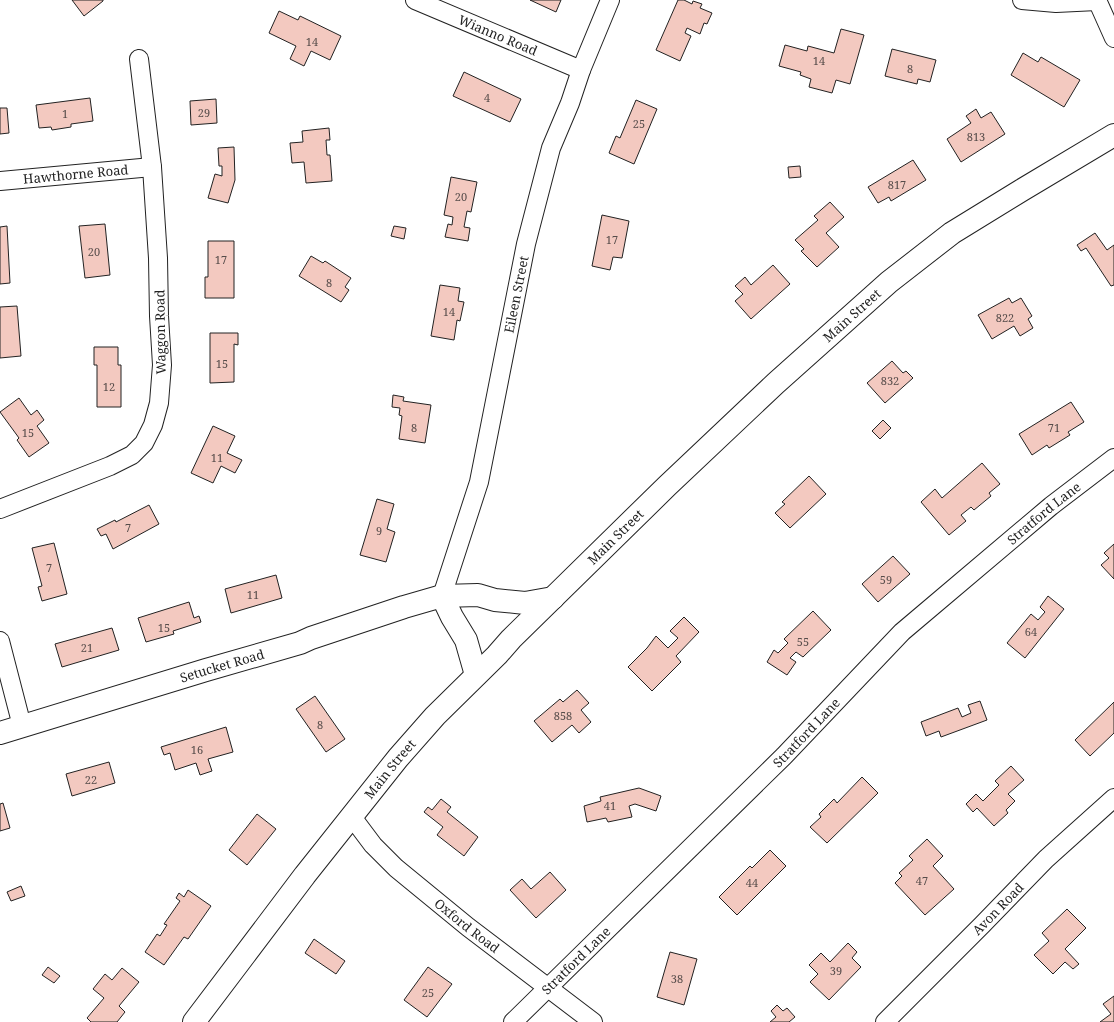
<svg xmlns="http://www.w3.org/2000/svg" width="1114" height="1022" viewBox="0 0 1114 1022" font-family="'Noto Serif',serif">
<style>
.building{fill:#f3c9c0;stroke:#222}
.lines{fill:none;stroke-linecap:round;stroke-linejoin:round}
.street-casing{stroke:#222;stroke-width:20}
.secondary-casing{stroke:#222;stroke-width:24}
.street{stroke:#fff;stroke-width:18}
.secondary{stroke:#fff;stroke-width:22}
.labels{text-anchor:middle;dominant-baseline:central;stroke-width:3;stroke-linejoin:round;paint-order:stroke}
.number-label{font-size:11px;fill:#564c4a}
.street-label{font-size:13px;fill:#222;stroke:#fff}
</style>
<rect width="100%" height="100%" fill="#fff"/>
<path class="building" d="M72 0H103V1L84 16Z
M530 0H561L556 12Z
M678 0H684L692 4 693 1 702 4 700 8 712 13 707 24 704 23 700 34 687 28 685 33 691 36 680 61 656 50Z
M279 11 298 20 300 16 341 36 330 60 311 51 304 66 290 59 296 46 269 33Z
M841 29 864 35 850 84 836 80 832 93 809 87 811 79 800 75 801 72 779 66 785 45 807 51 808 46 834 53Z
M892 49 936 60 930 82 918 79 917 84 885 76Z
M1023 53 1038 62 1041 57 1080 80 1064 107 1011 75Z
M464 72 521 99 510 122 453 96Z
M90 98 93 121 71 124V127L52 130 51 127 39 128 36 105Z
M216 99 217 123 191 125 190 101Z
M636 100 657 109 634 164 609 153 616 136 620 138Z
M0 108H7L9 133 0 134Z
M976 109 981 118 991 112 1005 134 961 162 947 139 971 123 966 116Z
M329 128 330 140H326L327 155H330L332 181 306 183 304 162 292 163 290 143 303 142 302 131Z
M234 147 235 180 228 203 208 198 215 174 222 176V166H219L218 148Z
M913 160 926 180 891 201 889 197 878 203 868 187Z
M800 166 801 177 789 178 788 167Z
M451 177 477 182 471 212 467 211 464 227 470 228 468 241 445 237 448 224 452 225 453 217 444 215Z
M830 202 844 217 826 233 839 247 817 267 801 251 804 249 795 240 818 220 814 216Z
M602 215 629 221 622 258 613 257 610 270 592 266Z
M105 224 110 275 85 278 79 226Z
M7 226 10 283 0 284V227Z
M394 226 406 228 404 239 391 236Z
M1095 233 1107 250 1114 245V285L1111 286 1086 248 1081 251 1077 245Z
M208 241H234V298H205V277H208Z
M311 256 323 263 325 261 351 278 345 287 349 290 341 302 299 276Z
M773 265 790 284 751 319 735 301 743 294 735 286 745 277 751 285Z
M440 285 460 288 458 301 464 302 460 321 457 320 454 340 431 336Z
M1009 298 1012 303 1021 298 1032 316 1028 319 1033 328 1020 336 1014 326 992 339 978 315Z
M17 306 21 356 0 358V307Z
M210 333H238V345L234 344V382L210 383Z
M94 347H118V365H121V407H97V365H94Z
M892 361 903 373 906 371 913 378 885 403 867 383Z
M393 395 404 397 403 401 431 405 425 443 399 439 402 416 399 415 400 408 392 407Z
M19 398 31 415 37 410 44 420 37 426 49 443 29 457 17 440 19 438 0 412Z
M1071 402 1084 422 1068 432 1070 435 1049 448 1047 445 1032 455 1019 434Z
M883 420 891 428 880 439 872 431Z
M213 426 235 436 227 453 242 460 235 473 221 466 213 483 191 473Z
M982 463 1000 484 989 493 991 496 974 510 971 507 961 515 966 521 949 535 921 502 935 489 942 498Z
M809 476 826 494 790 528 775 513 785 504 782 502Z
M377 499 394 504 387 529 395 532 386 562 360 555Z
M149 505 159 524 113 549 106 534 101 536 97 529 115 520 116 522Z
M54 543 67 594 42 601 38 587 42 586 32 548Z
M1114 544V579L1101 565 1109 558 1104 553Z
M893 556 910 574 878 602 862 584Z
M276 575 282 598 231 613 225 589Z
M1048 596 1064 609 1025 658 1007 643 1031 614 1038 620 1045 612 1040 607Z
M189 602 194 618 199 616 201 622 173 631 174 634 146 642 138 618Z
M813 611 831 630 803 657 796 652 790 658 796 662 787 675 767 662 774 650 778 653 788 643 784 639Z
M684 617 699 632 676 656 681 662 652 691 628 667 647 648 656 636 668 648 678 638 670 631Z
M112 628 119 650 62 667 55 644Z
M577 690 589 703 581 710 591 722 579 733 572 725 552 742 534 721 560 699 563 702Z
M315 696 345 739 326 752 296 709Z
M980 701 987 720 941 737 939 731 926 736 921 722 958 708 962 717 971 713 968 705Z
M1114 702V733L1090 756 1075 740Z
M226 727 233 752 208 759 212 771 200 775 196 763 175 770 170 753 164 755 161 747Z
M109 762 115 783 72 796 66 774Z
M1011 766 1024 780 1008 794 1015 801 1006 810 1008 813 994 826 977 808 973 812 966 804 976 794 983 801 999 785 995 781Z
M862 777 878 793 827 843 810 827 821 817 819 814 834 799 837 803Z
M639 788 661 796 656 811 635 804 629 806 632 817 608 822 606 818 587 822 584 806 601 801 600 797Z
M441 799 451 807 447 812 478 837 464 856 437 835 443 827 424 812 428 807 432 810Z
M3 803 10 828 0 831V804Z
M257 814 276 829 247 865 229 850Z
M927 839 943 856 933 866 954 889 925 915 895 883 902 876 899 873 913 860 909 856Z
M770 850 786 866 737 915 719 897 750 866 752 868Z
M550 872 566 890 536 918 510 890 522 879 531 889Z
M21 886 25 896 11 901 7 892Z
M188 890 211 906 188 939 184 937 164 965 145 952 157 934 160 936 167 925 164 924 180 901 176 898 179 893 184 897Z
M1067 909 1086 928 1065 949 1079 964 1073 969 1065 962 1053 974 1034 955 1049 941 1042 933Z
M314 939 345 961 336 974 305 953Z
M848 943 857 952 852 958 861 967 829 1000 810 982 818 974 809 965 821 953 830 962Z
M670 952 697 959 684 1005 657 997Z
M48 967 60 976 54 983 42 975Z
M428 967 452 984 427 1017 404 1000Z
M122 968 139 982 119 1006 125 1012 117 1022H91L87 1018 104 998 93 989 105 974 112 980Z
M1114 996V1022H1100L1111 1014 1103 1004Z
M777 1005 783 1011 787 1008 795 1017 789 1022H770L776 1017 771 1011Z"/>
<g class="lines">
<g class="street-casing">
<g id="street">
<path id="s1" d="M415 0 581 70"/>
<path d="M1022 0 1056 3 1097 1"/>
<path d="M1097 0 1114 38"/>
<path id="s2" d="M0 181 152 167"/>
<path d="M0 509 110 466 132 455 144 443 153 425 159 403 162 365 159 316 158 258 152 167 139 59"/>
<path id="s3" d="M442 596 479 482 526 244 551 148 570 103 581 70 610 0"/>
<path d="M0 641 22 726"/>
<path id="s4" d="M352 817 373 845 396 868 468 927 593 1022"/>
<path id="s5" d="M513 1022 784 756 902 632 1051 506 1114 458"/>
<path id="s6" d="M885 1022 982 925 1046 859 1114 798"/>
</g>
</g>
<g class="secondary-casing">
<g id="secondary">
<path d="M442 596 452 617 466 640 476 675"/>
<path id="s7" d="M0 733 206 670 300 643 311 638 404 607 442 596 478 595 495 600 525 603 553 598"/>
<path id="s8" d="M194 1022 305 875 398 758 435 716 497 655 511 639 667 486 776 383 889 282 952 233 1022 190 1114 135"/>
</g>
</g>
<use href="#street" class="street"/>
<use href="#secondary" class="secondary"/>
</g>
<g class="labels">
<g class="number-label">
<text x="312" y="41">14</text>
<text x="819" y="60">14</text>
<text x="910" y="68">8</text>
<text x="487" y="97">4</text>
<text x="204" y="112">29</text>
<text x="65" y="113">1</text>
<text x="639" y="123">25</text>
<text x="976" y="136">813</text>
<text x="897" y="184">817</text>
<text x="461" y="196">20</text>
<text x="612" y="239">17</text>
<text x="94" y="251">20</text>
<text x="221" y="259">17</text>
<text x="329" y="282">8</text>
<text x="449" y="311">14</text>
<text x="1005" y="317">822</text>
<text x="222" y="363">15</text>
<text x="890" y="380">832</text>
<text x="109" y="386">12</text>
<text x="414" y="427">8</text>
<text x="1054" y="427">71</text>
<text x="28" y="432">15</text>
<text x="217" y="457">11</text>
<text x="128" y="527">7</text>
<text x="379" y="530">9</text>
<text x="49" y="567">7</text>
<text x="886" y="579">59</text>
<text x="253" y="594">11</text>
<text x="164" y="627">15</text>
<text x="1031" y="631">64</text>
<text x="803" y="641">55</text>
<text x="87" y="647">21</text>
<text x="563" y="715">858</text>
<text x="320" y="724">8</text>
<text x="197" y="749">16</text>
<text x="91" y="779">22</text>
<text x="610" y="805">41</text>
<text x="922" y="880">47</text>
<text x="752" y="882">44</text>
<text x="836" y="970">39</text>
<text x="677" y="978">38</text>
<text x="428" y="992">25</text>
</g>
<g class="street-label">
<text stroke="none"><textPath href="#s1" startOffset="90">Wianno Road</textPath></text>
<text stroke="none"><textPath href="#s2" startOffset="76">Hawthorne Road</textPath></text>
<text stroke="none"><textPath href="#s3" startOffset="311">Eileen Street</textPath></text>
<text stroke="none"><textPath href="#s8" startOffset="968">Main Street</textPath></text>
<text transform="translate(160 332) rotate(-91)">Waggon Road</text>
<text stroke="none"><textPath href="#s5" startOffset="736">Stratford Lane</textPath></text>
<text stroke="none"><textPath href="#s8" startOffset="644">Main Street</textPath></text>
<text stroke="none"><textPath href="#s7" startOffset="232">Setucket Road</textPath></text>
<text stroke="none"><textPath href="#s5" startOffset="412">Stratford Lane</textPath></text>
<text stroke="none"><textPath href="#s8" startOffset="320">Main Street</textPath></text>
<text stroke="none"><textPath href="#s6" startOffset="160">Avon Road</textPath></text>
<text stroke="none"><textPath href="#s4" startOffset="159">Oxford Road</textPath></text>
<text stroke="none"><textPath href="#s5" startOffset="88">Stratford Lane</textPath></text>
</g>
</g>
</svg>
